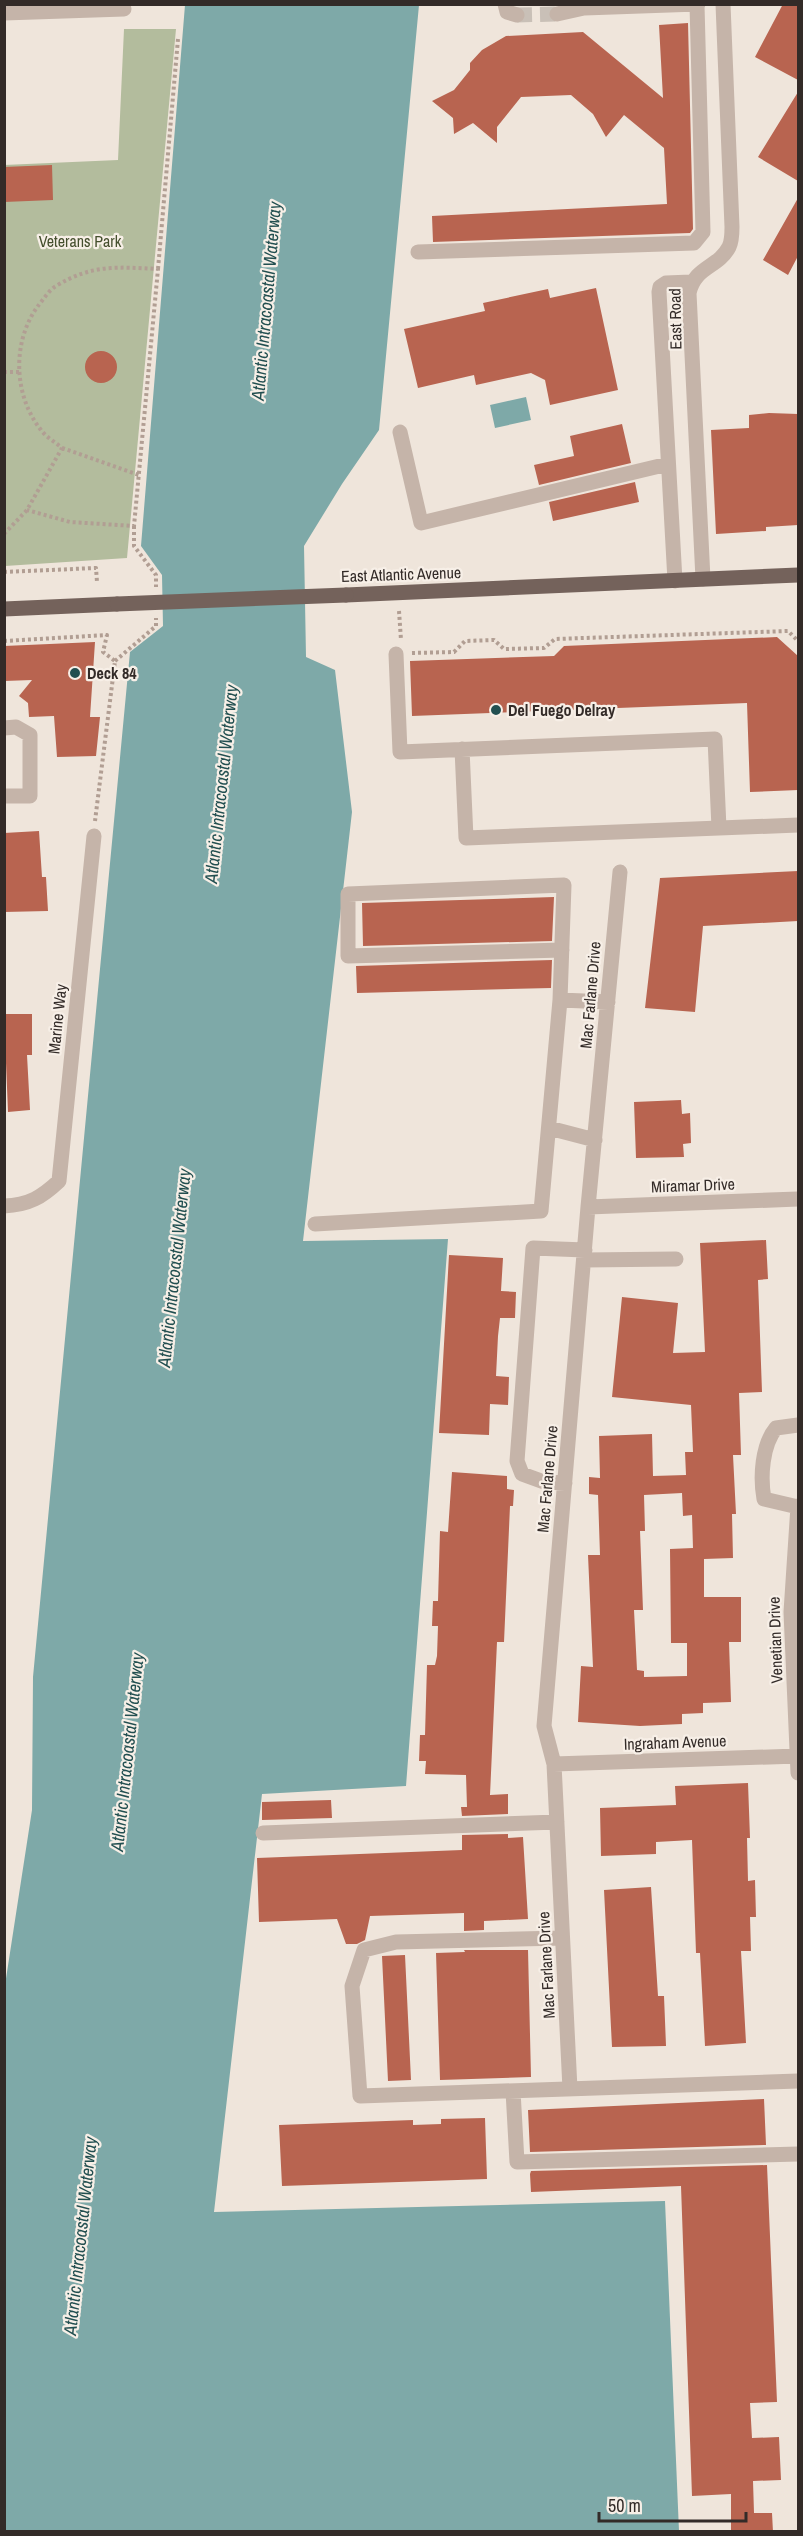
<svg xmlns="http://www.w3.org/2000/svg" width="803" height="2536" viewBox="0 0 803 2536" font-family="'Archivo Narrow',sans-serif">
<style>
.green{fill:#b3bc9d}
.water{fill:#7ea9a8}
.building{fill:#b86450;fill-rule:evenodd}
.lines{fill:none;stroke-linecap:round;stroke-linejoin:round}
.minor-tunnel{stroke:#c9c0b7;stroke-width:15;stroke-dasharray:15 8;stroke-linecap:butt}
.path{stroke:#b19e93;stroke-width:4;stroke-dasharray:3 3;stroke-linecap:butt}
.minor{stroke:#c5b4a9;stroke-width:15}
.major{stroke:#74625b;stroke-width:15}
.major-bridge{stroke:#74625b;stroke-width:15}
.poi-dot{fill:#224f50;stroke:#f7efe7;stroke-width:2}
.labels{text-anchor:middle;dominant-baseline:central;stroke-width:4.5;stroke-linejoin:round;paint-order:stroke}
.park-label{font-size:16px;fill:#454f2e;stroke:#f7efe7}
.street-label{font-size:16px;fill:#332b28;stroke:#f7efe7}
.poi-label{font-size:16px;font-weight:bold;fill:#332b28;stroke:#f7efe7;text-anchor:start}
.water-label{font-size:18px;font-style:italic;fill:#224f50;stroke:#f7efe7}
</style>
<rect width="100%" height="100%" fill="#efe5db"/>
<path class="green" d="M124 29H176L127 558 5 566 4 165 118 160Z"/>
<path class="water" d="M185 5H419L379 430 342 484 304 546 306 657 335 670 352 812 303 1241 448 1239 406 1786 262 1794 214 2212 665 2201 679 2531 5 2532V1985L32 1810 33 1677 130 652 163 626 162 575 141 546Z
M526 397 531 420 495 428 490 405Z"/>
<path class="building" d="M783 4H798V80L755 57Z
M688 23 693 229 690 233 433 242 432 216 667 204 664 148 624 115 606 137 593 114 571 95 521 97 497 127V143L473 123 454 134 453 118 432 101 454 90 470 70V63L482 50 506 36 583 32 663 98 659 25Z
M798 92V181L758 157Z
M52 165 53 200 4 202V167Z
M798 198V256L788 275 763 260Z
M596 288 618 390 550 405 545 380 531 373 476 385 474 375 418 388 404 329 485 311 483 303 548 289 550 298Z
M85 367a16 16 0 1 1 32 0a16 16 0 1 1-32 0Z
M769 413 798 414V525L766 527V531L716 534 711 430 749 428V415Z
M622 424 631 463 539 485 534 465 574 456 570 436Z
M635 482 639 502 553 521 549 502Z
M777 637 798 656V790L750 792 747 703 412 716 410 661 554 656 564 646Z
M95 642 90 717H100L96 756 57 757 54 716 29 717 28 703 19 696 32 680 4 681V646Z
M39 831 42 877H46L48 911 4 912V833Z
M798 871V921L703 926 695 1012 645 1008 660 878Z
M554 897 552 941 363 946 362 903Z
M552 960 551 988 357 993 356 966Z
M4 1014H32V1055H27L30 1110 8 1112Z
M681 1100 682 1114 690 1113 691 1143 683 1144 684 1157 636 1158 634 1102Z
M766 1240 768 1279 758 1280 762 1392 739 1393 741 1455H733L736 1514H732L733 1558 704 1559V1597H741V1642H729L731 1702 703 1703V1713L682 1714V1724L640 1726 578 1722 581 1666 593 1667 588 1555H600L598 1495 589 1494V1477L600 1478 599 1436 652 1434 653 1476 686 1475 685 1452H693L691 1405 612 1397 622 1297 678 1303 673 1353 705 1352 700 1243ZM682 1493 683 1516 692 1515 693 1548 670 1549 671 1643H687V1676L644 1677V1671L637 1670 634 1610H643L640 1531H645L644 1495Z
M449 1255 503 1258 501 1291 516 1292 515 1318H500L498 1336 496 1376 509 1377 508 1405 490 1404 489 1435 439 1433Z
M452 1472 507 1476V1489L514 1490 513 1506H510L504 1642H497L490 1795 508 1794V1814L462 1816 461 1807H467L466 1775 425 1774 426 1761H419L420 1735H425L427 1665H435L437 1656 438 1626H432L433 1601H438L440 1531 448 1532Z
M748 1783 750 1838H747L748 1881 755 1880 756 1917H750L751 1951H741L746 2043 705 2046 700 1953H696L692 1840 656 1842V1854L601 1856 600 1808 676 1805 675 1786Z
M331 1800 332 1818 262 1820V1802Z
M508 1834V1838L523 1837 528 1919 484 1921V1930L464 1931V1913L370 1916 365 1940 357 1944H346L337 1919 259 1922 257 1858 462 1850V1835Z
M651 1887 658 1996H664L666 2046 612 2047 604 1890Z
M464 1950H528L531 2077 440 2080 436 1953 465 1952Z
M405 1955 411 2080 388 2081 382 1956Z
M764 2099 766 2145 530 2152 528 2110Z
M485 2118 487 2179 282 2186 279 2125 413 2120V2125L441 2124V2119Z
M767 2165 777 2402 750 2403 752 2438 779 2437 781 2480 753 2481 754 2513H772L773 2532H731V2494L692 2496 681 2186 531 2192 530 2174 531 2171Z"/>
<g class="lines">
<path class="minor-tunnel" d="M517 15 557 14"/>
<path class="path" d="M158 269 178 39
M4 372H19
M62 448 139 475
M134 526V546L156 575V587
M4 534 27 510 62 448C55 442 46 437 41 430 13 395 12 341 38 306 43 300 49 290 56 286 92 264 118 267 158 269L134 526 70 522 27 510
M4 572 96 568 97 582
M399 611 401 640
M4 641 107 635 103 652 115 661 95 821
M412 653 454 652 465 641 494 640 504 649 544 648 555 639 788 631 798 641
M115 661 156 626V618"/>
<path class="minor" d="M505 4 507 12 517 15
M584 4V8L698 4
M4 13 124 9
M557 14 584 8
M418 252 694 243 703 232 697 5
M400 432 421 523 668 464
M703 579 689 293C695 266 718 268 729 247 732 241 732 234 732 227L723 4
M675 581 659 292 660 287 666 283 691 282
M396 654 400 752 715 739 719 828
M4 728 16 727 30 735V796H4
M462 749 466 838 798 825
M560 1000 608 1002
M549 1128 595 1140
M4 1206C29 1205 42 1197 59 1181L94 836
M588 1207 798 1199
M315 1224 541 1211 560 1000 564 885 348 894V956L562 950
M584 1260 676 1259
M565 1483 544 1482 522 1474 517 1461 533 1248 585 1250
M798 1506 791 1612 798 1773
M798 1507 764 1499C760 1477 762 1445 776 1428L798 1425
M554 1764 798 1756
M263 1833 557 1822
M562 1938 396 1942 364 1950 352 1986 360 2096 798 2081
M570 2089 554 1764 544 1726 588 1207 620 872
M513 2091 517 2162 798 2154"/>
<path class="major" d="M346 595 798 575
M4 609 117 604"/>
<path class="major-bridge" d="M117 604 346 595"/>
</g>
<g class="poi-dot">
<circle cx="75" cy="673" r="6"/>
<circle cx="496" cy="710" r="6"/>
</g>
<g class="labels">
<g class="park-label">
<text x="80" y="241">Veterans Park</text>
</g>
<g class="street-label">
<text transform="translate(675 319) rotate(-91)">East Road</text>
<text transform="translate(401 574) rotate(-2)">East Atlantic Avenue</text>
<text transform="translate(590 995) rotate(-85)">Mac Farlane Drive</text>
<text transform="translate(57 1019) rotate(-84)">Marine Way</text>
<text transform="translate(693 1185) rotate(-2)">Miramar Drive</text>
<text transform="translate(547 1479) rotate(-85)">Mac Farlane Drive</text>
<text transform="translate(775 1640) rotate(-92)">Venetian Drive</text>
<text transform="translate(675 1742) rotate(-2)">Ingraham Avenue</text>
<text transform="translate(546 1965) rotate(-93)">Mac Farlane Drive</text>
</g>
<g class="poi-label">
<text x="87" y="673">Deck 84</text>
<text x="508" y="710">Del Fuego Delray</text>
</g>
<g class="water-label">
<text transform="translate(266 301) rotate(-85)">Atlantic Intracoastal Waterway</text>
<text transform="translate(221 784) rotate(-84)">Atlantic Intracoastal Waterway</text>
<text transform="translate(174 1268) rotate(-84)">Atlantic Intracoastal Waterway</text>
<text transform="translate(127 1752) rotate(-84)">Atlantic Intracoastal Waterway</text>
<text transform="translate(80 2236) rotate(-84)">Atlantic Intracoastal Waterway</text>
</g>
</g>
<rect width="803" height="2536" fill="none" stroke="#332b28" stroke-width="12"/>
<path d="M599 2512v9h147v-9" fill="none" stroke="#332b28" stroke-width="3"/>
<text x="608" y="2512" font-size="18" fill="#332b28" stroke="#f7efe7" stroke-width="4.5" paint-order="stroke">50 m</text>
</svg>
